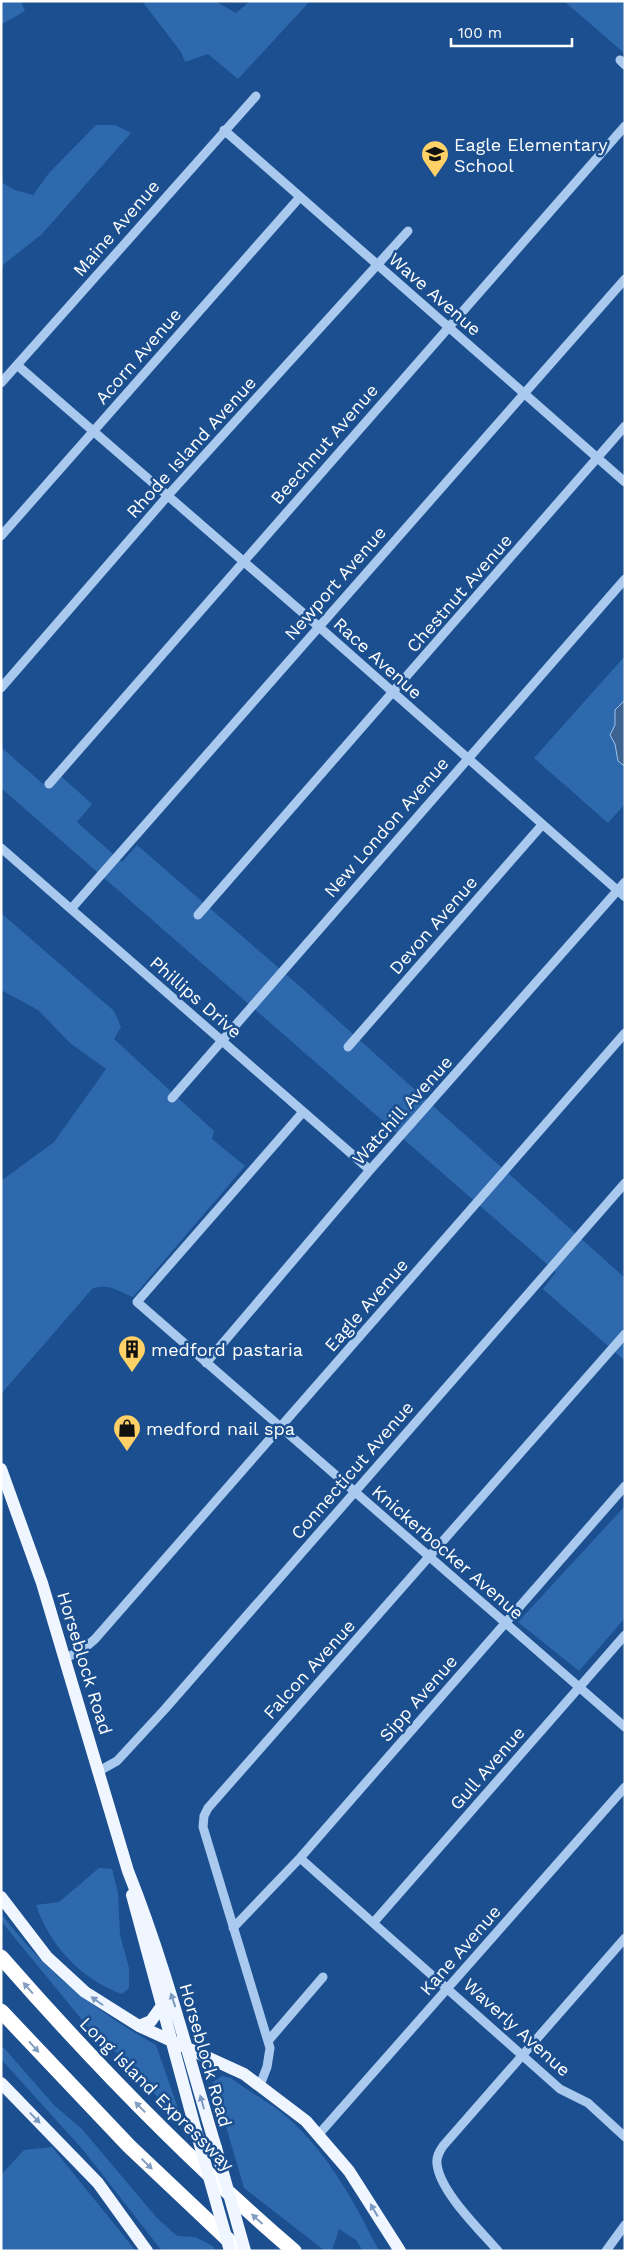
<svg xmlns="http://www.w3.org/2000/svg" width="626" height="2252" viewBox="0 0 626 2252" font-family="'Work Sans',sans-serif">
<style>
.green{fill:#2e69ad}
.water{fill:#3c6290;stroke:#9cc4f0}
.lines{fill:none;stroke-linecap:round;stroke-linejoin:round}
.minor{stroke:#a9c9ee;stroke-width:9}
.major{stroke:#f0f6ff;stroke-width:12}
.highway{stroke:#fff;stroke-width:15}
.major-bridge{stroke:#f0f6ff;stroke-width:12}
.oneway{fill:#829ec1}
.oneway2{fill:#7b9ac1}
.labels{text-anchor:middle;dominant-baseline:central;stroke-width:5;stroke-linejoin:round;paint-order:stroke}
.poi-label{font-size:18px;fill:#fff;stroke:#1b4f8f;text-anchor:start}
.street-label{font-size:18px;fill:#fff;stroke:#1b4f8f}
</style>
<rect width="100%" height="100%" fill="#1b4f8f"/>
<path class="green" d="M1 1H21L25 11 2 24 1 32Z
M142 1H215L236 13 250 1H310L238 79 208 54 185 62 181 52Z
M564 1H625V53H624Z
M96 125H115L131 133 42 234 4 264 1 269V182L15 190 33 195 49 173Z
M625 656V804L608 823 534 758Z
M1 747 43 784 55 771 92 804 77 822 122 862 137 845 296 983 625 1278V1361L543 1289 556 1272 1 788Z
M1 913 114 1011 121 1027 114 1039 214 1131 212 1139 245 1166 133 1297C119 1292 107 1282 92 1289L1 1394V1181L54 1142 106 1069 70 1043 38 1010 1 990Z
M625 1506V1618L579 1671 518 1622Z
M99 1868 112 1869 118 1893 120 1935 129 1968V1988L122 1994C82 1980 49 1945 36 1905L59 1902Z
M1 1913C44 1971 94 2010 156 2045L183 2123 165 2108 133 2064 118 2054 92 2032 1 1921Z
M1 2048H4L54 2105 82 2129 157 2218 177 2236 195 2237 213 2246 216 2251H162L84 2151 1 2059Z
M222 2076 231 2078C249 2092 271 2103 288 2118 328 2153 355 2203 379 2251H363L356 2240 339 2229 332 2251H325L244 2188 213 2082Z
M52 2147 136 2251H1V2175L24 2150Z"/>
<path class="water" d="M625 700V765H623L618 761 615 744 610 735 615 725V710Z"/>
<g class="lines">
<path class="minor" d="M620 60 625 65
M224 130 625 482
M17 365 318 626 625 897
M1 383 256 96
M1 536 300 197
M1 688 171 492 408 231
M49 784 625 126
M1 848 370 1170
M71 909 625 279
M198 915 625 426
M348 1047 542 825
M172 1098 625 579
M303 1112 137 1302 625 1727
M206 1363 370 1170 625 882
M65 1658 81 1651 95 1639 625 1033
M99 1771 117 1761 165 1709 625 1183
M300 1858 560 2089 588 2103 625 2137
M374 1922 625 1635
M233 1928 300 1858 625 1486
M268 2041 323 1977
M260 2085 267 2067 270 2048 203 1827 204 1816 208 1808 625 1334
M319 2134 625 1787
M498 2251C480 2230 440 2192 437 2164 436 2157 439 2152 443 2146L625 1938
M606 2251 625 2225"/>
<path class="major" d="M1 1469 42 1583 128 1871C164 1961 188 2055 216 2148
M132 1895 196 2131
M1 1897 47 1957 85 1992 139 2026 244 2074 306 2121 349 2171 400 2251
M139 2026 151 2021 161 2007
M1 2083 98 2183 147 2251"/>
<path class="highway" d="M1 1957C92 2061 189 2161 294 2251
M1 2011 129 2146 240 2251"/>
<path class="major-bridge" d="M196 2131 230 2251
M216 2148 245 2251"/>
</g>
<defs><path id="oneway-solid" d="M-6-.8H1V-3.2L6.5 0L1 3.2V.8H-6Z" transform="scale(1.25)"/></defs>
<g class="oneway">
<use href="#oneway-solid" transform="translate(28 1988) rotate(-131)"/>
<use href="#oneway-solid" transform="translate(34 2047) rotate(48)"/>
<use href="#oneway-solid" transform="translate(140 2107) rotate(-134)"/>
<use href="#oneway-solid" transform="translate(147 2164) rotate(44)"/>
<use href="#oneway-solid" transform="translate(257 2219) rotate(-138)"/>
</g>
<g class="oneway2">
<use href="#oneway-solid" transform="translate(173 2000) rotate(-108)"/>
<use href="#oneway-solid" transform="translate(97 2001) rotate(-145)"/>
<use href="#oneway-solid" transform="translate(202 2102) rotate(-106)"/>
<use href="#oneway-solid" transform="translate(35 2118) rotate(46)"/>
<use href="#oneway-solid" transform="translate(374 2210) rotate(-120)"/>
</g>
<defs>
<g id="school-pin" transform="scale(1.4375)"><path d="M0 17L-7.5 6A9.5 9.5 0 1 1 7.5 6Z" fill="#ffd166" stroke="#1b4f8f"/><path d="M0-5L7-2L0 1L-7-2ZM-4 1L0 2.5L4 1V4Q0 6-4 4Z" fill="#111"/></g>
<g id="building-pin" transform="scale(1.4375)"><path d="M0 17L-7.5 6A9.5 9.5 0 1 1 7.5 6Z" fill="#ffd166" stroke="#1b4f8f"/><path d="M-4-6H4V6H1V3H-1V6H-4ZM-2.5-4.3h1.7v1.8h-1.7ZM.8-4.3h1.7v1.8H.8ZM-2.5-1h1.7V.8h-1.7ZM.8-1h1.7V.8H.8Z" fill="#111"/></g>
<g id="shop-pin" transform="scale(1.4375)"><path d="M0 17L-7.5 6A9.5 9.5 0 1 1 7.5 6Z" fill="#ffd166" stroke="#1b4f8f"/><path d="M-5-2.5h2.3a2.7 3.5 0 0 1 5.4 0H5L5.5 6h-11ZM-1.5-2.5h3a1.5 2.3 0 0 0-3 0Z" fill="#111"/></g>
</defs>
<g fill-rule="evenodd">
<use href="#school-pin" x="435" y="154"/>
<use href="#building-pin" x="132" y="1349"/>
<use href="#shop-pin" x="127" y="1428"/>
</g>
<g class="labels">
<g class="poi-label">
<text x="454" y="144">Eagle Elementary<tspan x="454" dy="21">School</tspan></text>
<text x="151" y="1349">medford pastaria</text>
<text x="146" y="1428">medford nail spa</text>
</g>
<g class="street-label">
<text transform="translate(116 228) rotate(-49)">Maine Avenue</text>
<text transform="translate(435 294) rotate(41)">Wave Avenue</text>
<text transform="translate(138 356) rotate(-49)">Acorn Avenue</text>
<text transform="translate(324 444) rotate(-49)">Beechnut Avenue</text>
<text transform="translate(191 447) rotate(-48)">Rhode Island Avenue</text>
<text transform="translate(335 583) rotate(-49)">Newport Avenue</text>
<text transform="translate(459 593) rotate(-49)">Chestnut Avenue</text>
<text transform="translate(378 658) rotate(42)">Race Avenue</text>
<text transform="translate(386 827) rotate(-49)">New London Avenue</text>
<text transform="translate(433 925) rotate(-49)">Devon Avenue</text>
<text transform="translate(196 997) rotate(41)">Phillips Drive</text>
<text transform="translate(402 1110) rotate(-48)">Watchill Avenue</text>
<text transform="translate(366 1305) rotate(-49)">Eagle Avenue</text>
<text transform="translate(352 1470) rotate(-49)">Connecticut Avenue</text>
<text transform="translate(448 1552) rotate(41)">Knickerbocker Avenue</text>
<text transform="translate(85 1663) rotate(73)">Horseblock Road</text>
<text transform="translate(309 1669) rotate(-48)">Falcon Avenue</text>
<text transform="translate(418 1698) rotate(-49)">Sipp Avenue</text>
<text transform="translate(487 1768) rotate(-49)">Gull Avenue</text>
<text transform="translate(460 1950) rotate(-49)">Kane Avenue</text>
<text transform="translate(517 2027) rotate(42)">Waverly Avenue</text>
<text transform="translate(206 2055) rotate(74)">Horseblock Road</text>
<text transform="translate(157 2094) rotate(45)">Long Island Expressway</text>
</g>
</g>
<rect width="626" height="2252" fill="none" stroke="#ffffff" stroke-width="5"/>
<path d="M451 38v8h121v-8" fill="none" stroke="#ffffff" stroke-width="2.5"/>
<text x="458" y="38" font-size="15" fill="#ffffff" stroke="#1b4f8f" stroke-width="4" paint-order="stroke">100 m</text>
</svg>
